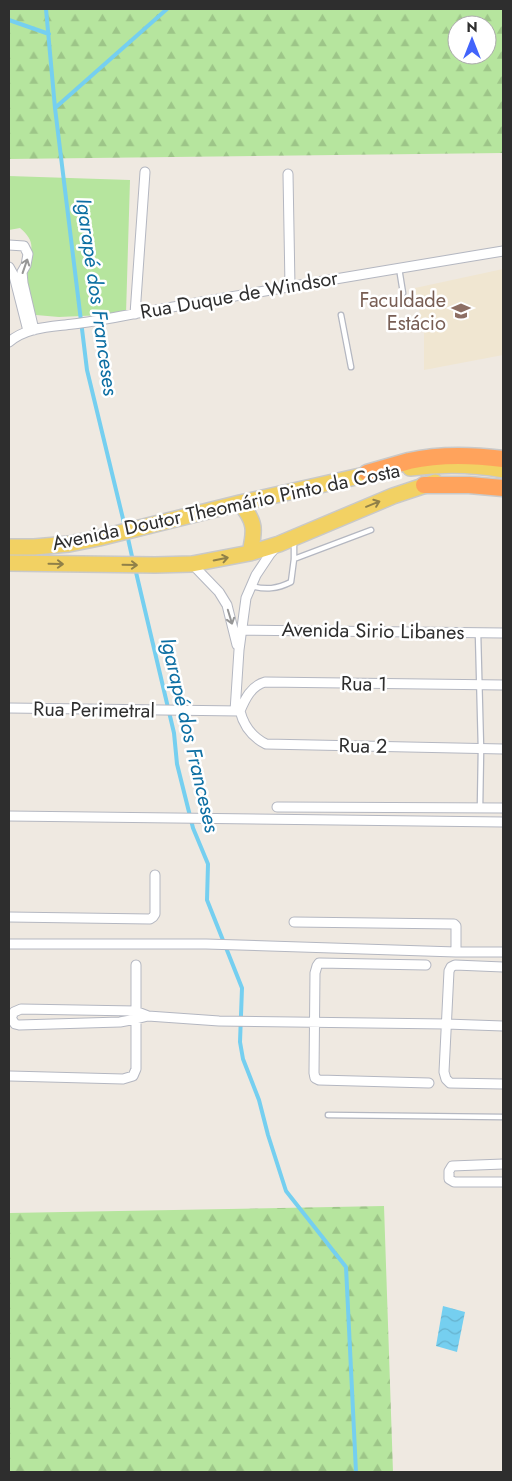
<svg xmlns="http://www.w3.org/2000/svg" width="512" height="1481" viewBox="0 0 512 1481" font-family="Jost,sans-serif">
<style>
.education{fill:#f0e6d1}
.forest{fill:url(#forest-firs);fill-rule:evenodd}
.park{fill:#b6e59e}
.water{fill:url(#water-waves)}
.lines{fill:none;stroke-linecap:round;stroke-linejoin:round}
.stream{stroke:#75cff0;stroke-width:4}
.lane-casing{stroke:#b4b7c1;stroke-width:7}
.street-casing{stroke:#b4b7c1;stroke-width:11}
.primary-casing{stroke:#c9c9c9;stroke-width:18}
.highway-casing{stroke:#c9c9c9;stroke-width:19}
.lane{stroke:#fff;stroke-width:4.5}
.street{stroke:#fff;stroke-width:9}
.primary{stroke:#f2d163;stroke-width:15}
.highway{stroke:#ffa35c;stroke-width:16}
.oneway{stroke:#969696}
.oneway2{stroke:#908048}
.labels{text-anchor:middle;dominant-baseline:central;stroke-width:5;stroke-linejoin:round;paint-order:stroke}
.street-label{font-size:20px;fill:#2e2e2e;stroke:#fff}
.education-label{font-size:20px;fill:#785e54;stroke:#fff;text-anchor:end}
.water-label{font-size:21px;font-style:italic;fill:#0d6fa3;stroke:#fff}
</style>
<defs>
<pattern id="forest-firs" width="22" height="20" patternUnits="userSpaceOnUse" patternTransform="scale(1.25)"><rect width="22" height="20" fill="#b6e59e"/><path d="M5 1l3.5 6h-7zM16 11l3.5 6h-7z" fill="#9dc588"/></pattern>
<pattern id="water-waves" width="16" height="10" patternUnits="userSpaceOnUse" patternTransform="scale(1.25)"><rect width="16" height="10" fill="#75cff0"/><path d="M0 5q4-4 8 0t8 0" fill="none" stroke="#66b2ce"/></pattern>
</defs>
<rect width="100%" height="100%" fill="#efe9e1"/>
<path class="education" d="M503 269V355L424 370V334L415 288Z"/>
<path class="forest" d="M9 9H503V153L9 159ZM457 25H487V55H457Z
M384 1206 393 1472H9V1213Z"/>
<path class="park" d="M9 176 130 180 126 314 59 317 36 315 29 310 18 273C30 255 40 245 20 228L9 230Z"/>
<path class="water" d="M443 1306 465 1312 457 1352 436 1346Z"/>
<g class="lines">
<path class="stream" d="M46 9 55 108 87 370 125 527
M9 20 49 34
M55 108 167 9
M127 534 133 561
M135 568 174 733 177 764 193 828 208 864 207 900 242 988 240 1042 243 1059 259 1100 268 1135 286 1191 346 1267 356 1472"/>
<g class="lane-casing">
<path id="lane" d="M399 268 403 293
M341 315 351 367
M294 559 371 530
M251 586C266 590 277 589 291 582L294 559V542
M478 633 481 749 480 808
M328 1115 503 1117"/>
</g>
<g class="street-casing">
<path id="street" d="M288 174 290 286
M9 245 24 246 28 254 26 265 22 272 23 283 34 330
M9 267 14 276 28 331
M135 314 145 172
M9 342C27 327 50 327 73 324 90 322 106 319 122 316 249 293 376 272 503 251
M192 564 219 592 227 605 237 645
M242 630 503 633
M9 708 240 711
M235 711 239 650 246 598 256 575 270 554 277 546
M240 711C244 727 252 737 266 744L503 749
M240 711C245 699 251 686 265 682L503 685
M277 807 503 808
M9 816 503 822
M9 917 150 919 153 917 155 914V875
M294 922 454 924 456 926V952
M9 944H206L456 952H503
M426 965 319 963 317 966 315 973 314 1073 315 1078 319 1080 429 1083
M503 967 455 965 451 967 449 971 444 1072 446 1079 450 1083 503 1084
M148 1016 136 1019 120 1022 19 1025 15 1024 11 1018 14 1012 21 1009 135 1011 148 1016 219 1021 446 1024 503 1026
M10 1076 123 1079 133 1076 136 1069V965
M503 1164 452 1166 449 1171V1179L454 1182H503"/>
</g>
<g class="primary-casing">
<path id="primary" d="M410 468C442 464 472 464 503 470
M240 503C256 522 255 530 250 553
M9 547H34L69 544 99 538 240 503 378 472
M9 563 155 565 192 564 250 553 279 544 393 496 435 482"/>
</g>
<g class="highway-casing">
<path id="highway" d="M367 473C381 469 395 465 409 461 440 454 472 455 503 459
M424 485H469L503 488"/>
</g>
<use href="#lane" class="lane"/>
<use href="#street" class="street"/>
<use href="#primary" class="primary"/>
<use href="#highway" class="highway"/>
</g>
<defs><path id="oneway-shaft" d="M-6 0H5M1.5-3L5.5 0L1.5 3" fill="none" stroke-width="1.6" stroke-linecap="round" stroke-linejoin="round" transform="scale(1.25)"/></defs>
<g class="oneway">
<use href="#oneway-shaft" transform="translate(25 266) rotate(-71)"/>
<use href="#oneway-shaft" transform="translate(230 617) rotate(73)"/>
</g>
<g class="oneway2">
<use href="#oneway-shaft" transform="translate(373 504) rotate(-22)"/>
<use href="#oneway-shaft" transform="translate(221 559) rotate(-11)"/>
<use href="#oneway-shaft" transform="translate(56 564) rotate(1)"/>
<use href="#oneway-shaft" transform="translate(130 565) rotate(1)"/>
</g>
<defs>
<g id="university-bare" transform="scale(1.5)"><path d="M0-5L7-2L0 1L-7-2ZM-4 1L0 2.5L4 1V4Q0 6-4 4Z" fill="#8d6e63" stroke="#fff" stroke-width="2.5" paint-order="stroke"/></g>
</defs>
<g fill-rule="evenodd">
<use href="#university-bare" x="461" y="311"/>
</g>
<g class="labels">
<g class="street-label">
<text transform="translate(239 295) rotate(-10)">Rua Duque de Windsor</text>
<text transform="translate(226 507) rotate(-12)">Avenida Doutor Theomário Pinto da Costa</text>
<text transform="translate(373 631) rotate(1)">Avenida Sirio Libanes</text>
<text transform="translate(364 684) rotate(1)">Rua 1</text>
<text transform="translate(94 710) rotate(1)">Rua Perimetral</text>
<text transform="translate(363 746) rotate(1)">Rua 2</text>
</g>
<g class="education-label">
<text x="446" y="300">Faculdade<tspan x="446" dy="23">Estácio</tspan></text>
</g>
<g class="water-label">
<text transform="translate(97 297) rotate(82)">Igarapé dos Franceses</text>
<text transform="translate(190 735) rotate(77)">Igarapé dos Franceses</text>
</g>
</g>
<rect width="512" height="1481" fill="none" stroke="#2e2e2e" stroke-width="20"/>
<g transform="translate(472 40)"><circle r="24" fill="#ffffff" stroke="#ababab"/>
<path d="M0-4L9 19L0 12L-9 19Z" fill="#4264fb"/>
<text y="-8" font-size="14" font-weight="bold" text-anchor="middle" fill="#2e2e2e">N</text>
</g>
</svg>
